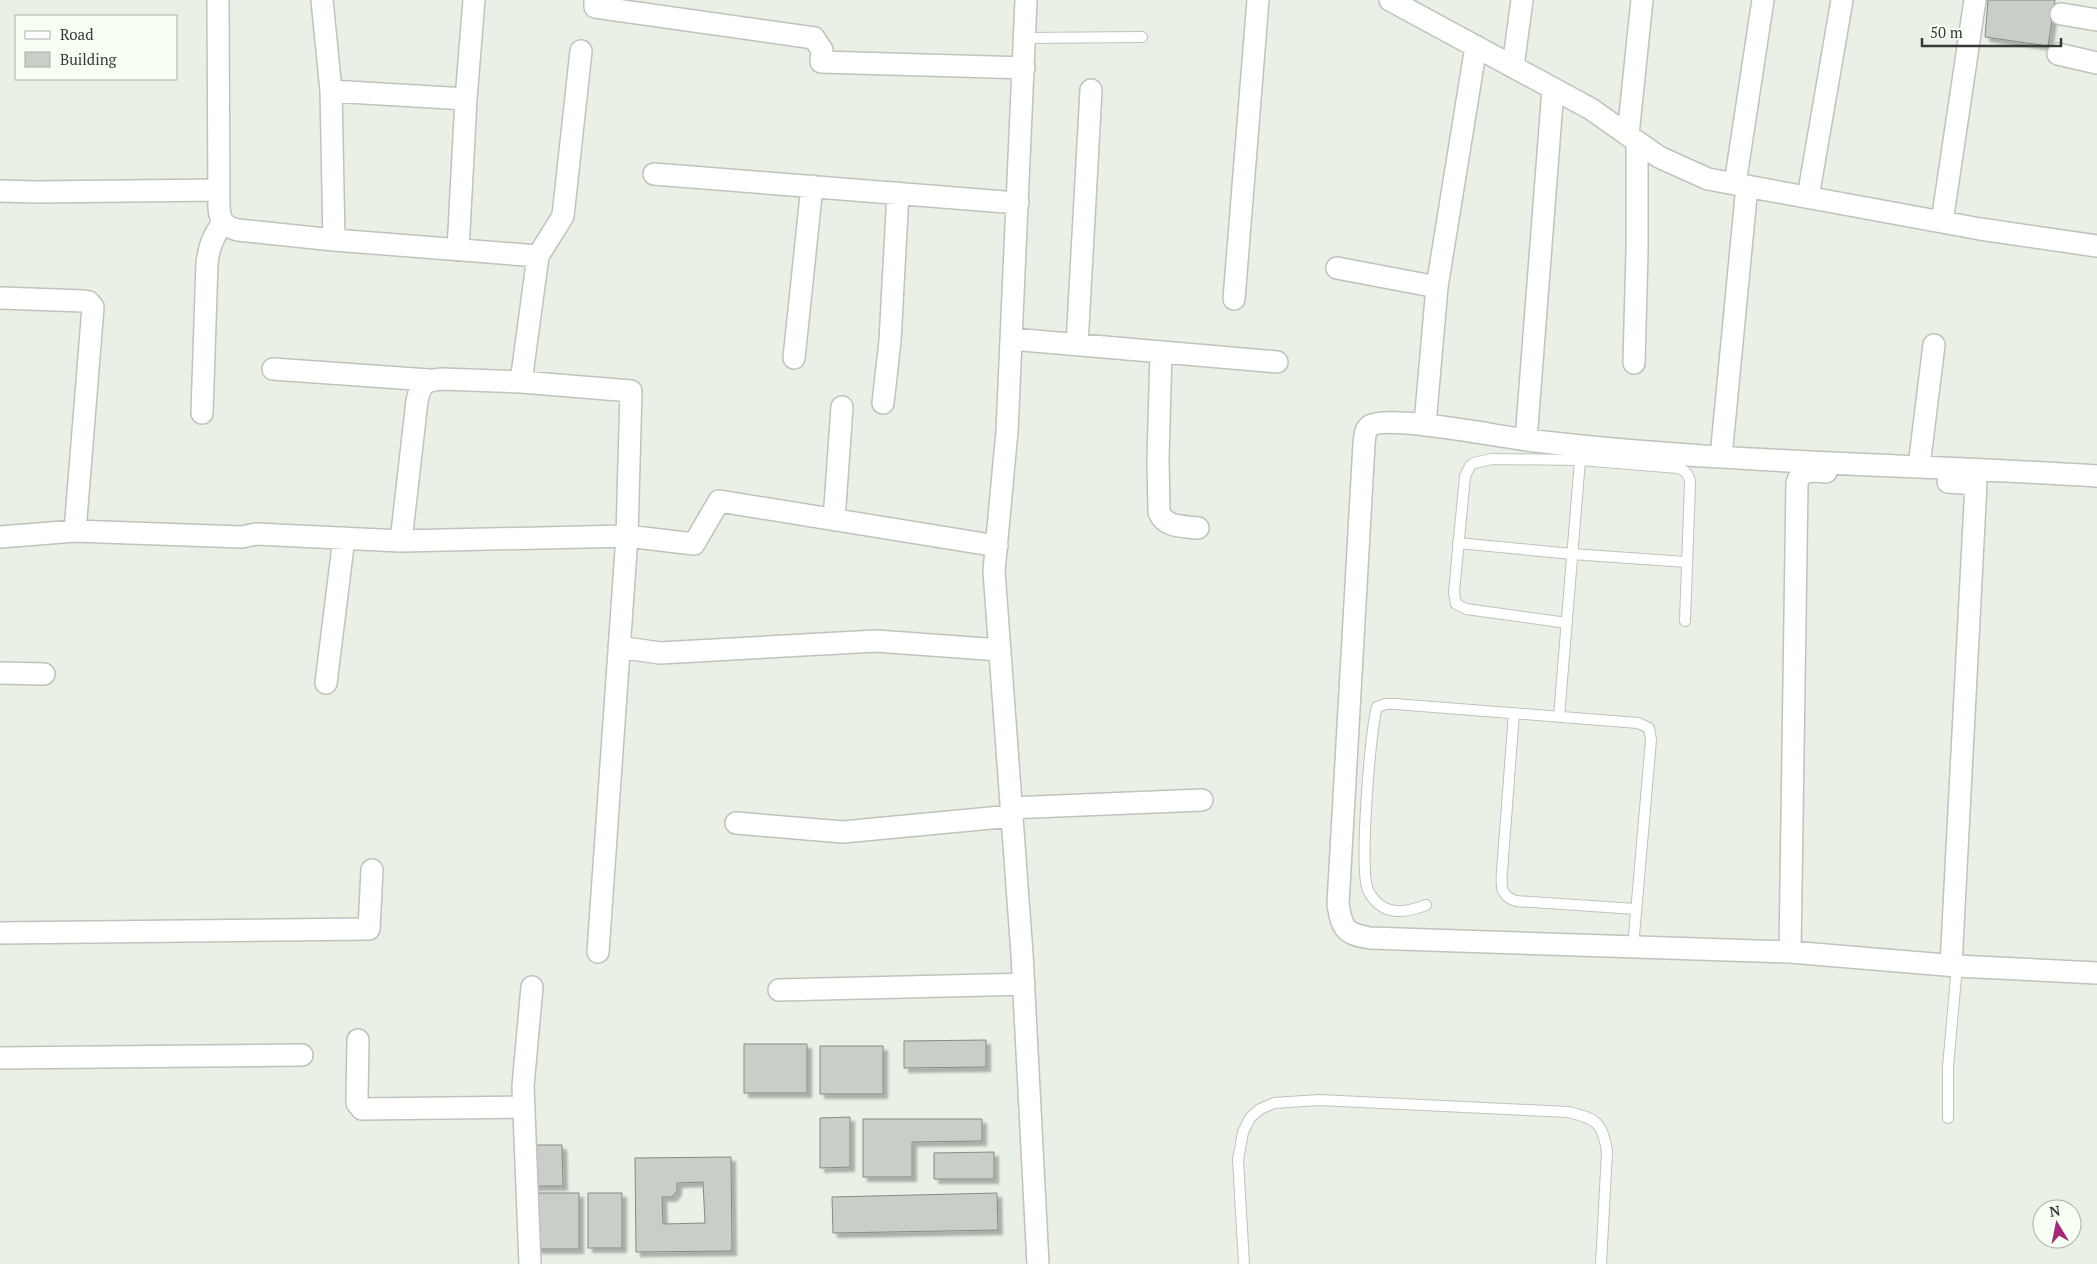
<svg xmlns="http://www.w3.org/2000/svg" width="2097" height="1264" viewBox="0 0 2097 1264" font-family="'PT Serif',serif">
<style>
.building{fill:#c9cfc6;stroke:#858b82;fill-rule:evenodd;filter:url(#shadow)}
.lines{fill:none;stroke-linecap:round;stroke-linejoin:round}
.service-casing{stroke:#bdc4ba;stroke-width:12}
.minor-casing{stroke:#bdc4ba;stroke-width:24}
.service{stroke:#fff;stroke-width:10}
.minor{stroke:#fff;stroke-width:21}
</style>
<defs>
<filter id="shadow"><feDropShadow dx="4.5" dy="4.5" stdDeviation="1" flood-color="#0004"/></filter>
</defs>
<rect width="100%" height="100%" fill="#e9f0e6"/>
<path class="building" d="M1988 0H2055L2048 46 1985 37Z
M986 1040V1067L904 1068V1041Z
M744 1044H807V1093H744Z
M820 1046H883V1094H820Z
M850 1117V1167L820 1168V1118Z
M863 1119H982V1141L912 1142V1177H863Z
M533 1145H562L563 1186H533Z
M994 1152V1179H934V1153Z
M731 1157 732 1251 636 1252 635 1158ZM703 1182 705 1223 663 1224 662 1197H672L677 1191V1183Z
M536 1193H579V1249H536Z
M588 1193H622V1248H588Z
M997 1193 998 1230 833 1233 832 1197Z"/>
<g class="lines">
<g class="service-casing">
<path id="service" d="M1025 38 1142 37
M1458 543 1572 554 1686 562
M1567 623 1466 609 1456 604 1454 592 1465 476 1470 466 1474 463 1492 459 1580 460 1678 468C1686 471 1689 474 1690 483L1685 621
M1514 713 1502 871C1501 886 1500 896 1516 901L1636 909
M1559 717 1580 460
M1426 905C1403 914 1381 916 1368 890 1359 872 1370 729 1377 707L1386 704H1395L1638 723 1649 728 1651 740 1633 947
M1948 1118V1067L1957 966
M1244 1264 1238 1160 1243 1132 1250 1118 1260 1109 1274 1103 1319 1100 1568 1112C1595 1118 1603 1122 1607 1152L1601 1264"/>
</g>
<g class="minor-casing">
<path id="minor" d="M218 0 219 208C220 222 225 227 238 230L334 240
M322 0 331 91 334 240 538 256
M595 0V7L814 38 822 50 821 62 1024 68
M1026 0 1007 431 994 571 1022 954 1038 1264
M1390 0 1591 109 1659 157 1708 179 1980 229 2097 246
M2061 14 2097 20
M581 51 563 216 538 256 521 382 631 391 627 536 598 952
M2058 54 2097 63
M1513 67 1522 0
M331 91 466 99
M1628 135 1642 0
M654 174 1018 203
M1735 184 1763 0
M0 191 36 192 219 190
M1808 197 1842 0
M1942 222 1975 0
M458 250 466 99 474 0
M1337 268 1437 287
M1 298 84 301 89 302 93 307 75 531
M1234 299 1258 0
M1012 339 1277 362
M1077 345 1091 90
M1161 352 1158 459 1159 512C1165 528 1183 526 1198 528
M794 358 812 186
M1634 363 1637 252V142
M273 369 429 380
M883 403 890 341 898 193
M202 413 207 263C209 247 213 236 223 223
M1425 424 1437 287 1476 46
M1526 440 1553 89
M1721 457 1747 186
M1919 466 1934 345
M2097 476C1907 464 1716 463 1527 440 1500 437 1388 414 1370 426 1364 430 1365 438 1364 444L1338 904C1342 929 1345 934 1370 938L1790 952 1957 966 2097 973
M1948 482 1976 484 1951 965
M834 520 842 407
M0 537 75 531 242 537 256 534 401 541 627 536 694 544 719 501 997 546
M401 541 417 401C421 383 424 381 442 379L521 382
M619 647 660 653 876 641 1000 650
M0 673 44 674
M326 683 344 538
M1012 808 1202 800
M736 823 843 832 1012 816
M0 933 369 929 372 870
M1790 952 1797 483C1801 468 1813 471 1826 472
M779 990 1024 984
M358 1040 357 1098V1103L362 1109 524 1107
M0 1058 302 1055
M530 1264 523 1086 532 987"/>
</g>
<use href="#service" class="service"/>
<use href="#minor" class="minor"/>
</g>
<rect x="15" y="15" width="162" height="65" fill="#f7fef4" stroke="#aaafa8"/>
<rect x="25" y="31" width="25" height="8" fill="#ffffff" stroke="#aaafa8"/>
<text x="60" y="40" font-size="15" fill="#363935">Road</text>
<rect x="25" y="52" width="25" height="15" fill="#c9cfc6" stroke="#aaafa8"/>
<text x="60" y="65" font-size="15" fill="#363935">Building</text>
<g transform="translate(2057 1224) rotate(350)"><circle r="24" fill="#f7fef4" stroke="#aaafa8"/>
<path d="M0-4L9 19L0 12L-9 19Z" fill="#a6287a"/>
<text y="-8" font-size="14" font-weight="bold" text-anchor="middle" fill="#363935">N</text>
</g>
<path d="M1922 38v8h139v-8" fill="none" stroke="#363935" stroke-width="2.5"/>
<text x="1930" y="38" font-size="15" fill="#363935" stroke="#f7fef4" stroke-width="4" paint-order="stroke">50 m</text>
</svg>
